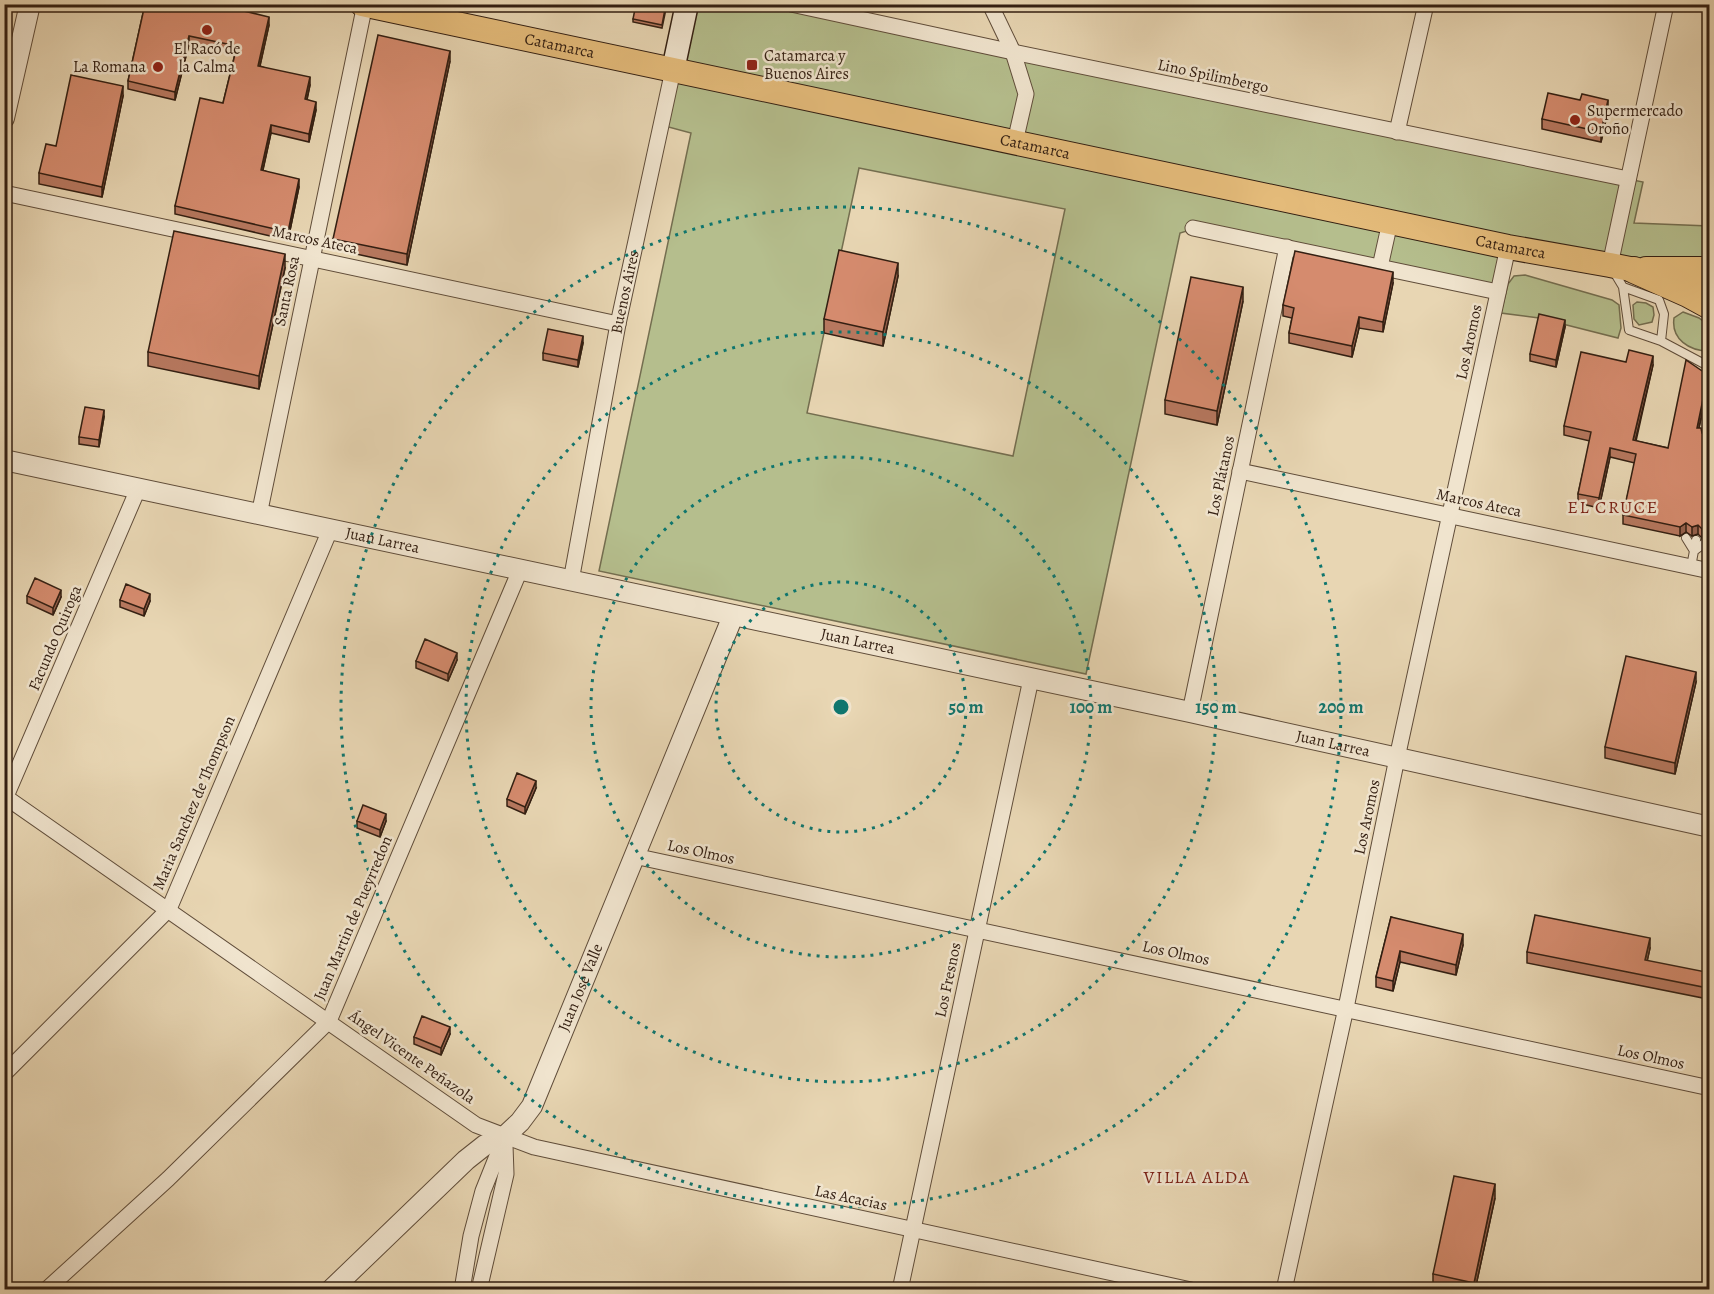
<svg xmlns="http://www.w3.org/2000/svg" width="1714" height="1294" viewBox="0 0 1714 1294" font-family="Alegreya,serif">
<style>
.green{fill:#b5be8d;stroke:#746e50;stroke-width:1.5;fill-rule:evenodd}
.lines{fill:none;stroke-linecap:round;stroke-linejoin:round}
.service-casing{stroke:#604d3a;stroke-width:10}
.minor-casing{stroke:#604d3a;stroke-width:17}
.tertiary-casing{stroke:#604d3a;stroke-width:22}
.secondary-casing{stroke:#331f12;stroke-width:25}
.primary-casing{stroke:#331f12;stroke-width:26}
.trunk-casing{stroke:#331f12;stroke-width:28}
.service{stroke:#f0e4ce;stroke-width:8}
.minor{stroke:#f0e4ce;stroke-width:15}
.tertiary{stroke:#f0e4ce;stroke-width:20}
.secondary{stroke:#f0e4ce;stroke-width:22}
.primary{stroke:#e4bb7a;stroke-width:24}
.trunk{stroke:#e4bb7a;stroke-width:26}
.wall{fill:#b7785f;stroke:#331f12;stroke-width:1.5}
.shaded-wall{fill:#95614d;stroke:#331f12;stroke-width:1.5}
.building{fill:#d58b6e;stroke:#331f12;stroke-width:1.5}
.ring{fill:none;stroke:#0f766e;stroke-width:3;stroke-dasharray:3 6}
.poi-dot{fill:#8f2418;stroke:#f0e4ce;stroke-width:2}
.labels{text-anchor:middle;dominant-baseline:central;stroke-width:5;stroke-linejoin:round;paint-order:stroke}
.street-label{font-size:16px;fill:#331f12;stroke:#f0e4ce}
.poi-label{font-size:16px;fill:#331f12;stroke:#f0e4ce;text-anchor:start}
.neighbourhood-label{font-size:18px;letter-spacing:1.5px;fill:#7a1f14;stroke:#f0e4ce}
.centre{fill:#0f766e;stroke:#f0e4ce;stroke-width:3}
.ring-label{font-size:18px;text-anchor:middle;font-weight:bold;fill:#0f766e;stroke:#f0e4ce;stroke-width:5;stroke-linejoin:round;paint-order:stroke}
</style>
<rect width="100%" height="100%" fill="#e8d6b3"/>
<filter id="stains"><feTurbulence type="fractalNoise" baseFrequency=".00333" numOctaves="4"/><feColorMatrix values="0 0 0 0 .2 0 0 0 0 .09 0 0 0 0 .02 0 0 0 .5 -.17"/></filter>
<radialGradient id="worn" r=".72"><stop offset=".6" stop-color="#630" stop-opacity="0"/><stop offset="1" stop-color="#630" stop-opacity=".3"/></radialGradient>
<path class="green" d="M687 5H791L1397 132 1643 182 1634 223 1709 226V270L1508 247 1498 292 1193 229 1180 233 1086 674 599 571 691 133 661 125ZM859 168 1065 209 1013 456 807 413Z
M1525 275 1612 300 1619 305 1621 328 1618 338 1539 318 1501 313 1508 284 1514 276Z
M1637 302 1646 303 1653 307 1654 315 1652 322 1639 325 1634 319 1633 305Z
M1683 312 1699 318 1708 325 1709 351C1689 351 1671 339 1674 318Z"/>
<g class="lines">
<g class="service-casing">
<path id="service" d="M1614 272 1623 287 1659 300 1664 314 1661 341
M1623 287 1629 330 1661 341 1710 367
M1686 538 1694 551
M1694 551 1706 542
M1691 567 1696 540"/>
</g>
<g class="minor-casing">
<g id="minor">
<path d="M791 4 1013 52 1628 179"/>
<path d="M990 4 1013 52 1026 94 1015 142"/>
<path d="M1397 132 1426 4"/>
<path d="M4 193 618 324"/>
<path d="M1193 228 1498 292"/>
<path d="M1610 265 1666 4"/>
<path d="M1380 267 1390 222"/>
<path d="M1240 471 1710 571"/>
<path d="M259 515 365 4"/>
<path id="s1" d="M571 581 618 324 673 70"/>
<path d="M1190 712 1287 247"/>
<path d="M4 796 476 1125 534 1147 1191 1290"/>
<path d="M4 801 138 489"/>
<path d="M634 856 1710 1088"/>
<path d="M4 1074 169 909 330 530"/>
<path d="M46 1290 168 1179 329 1021 520 570"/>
<path d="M462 1290 471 1236 483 1191 505 1136"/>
<path d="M479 1290 506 1174 505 1145"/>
<path d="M900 1290 1031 679"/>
<path d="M1284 1290 1346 1008 1397 758 1508 247"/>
</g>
</g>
<g class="tertiary-casing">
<g id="tertiary">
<path d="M4 118 30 4"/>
<path id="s2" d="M4 460 1190 712 1710 827"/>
<path id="s3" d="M331 1290 466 1160 485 1145 505 1136 520 1122 532 1106 733 616"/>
</g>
</g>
<g class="secondary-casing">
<path id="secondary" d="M673 70 687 4"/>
</g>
<g class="primary-casing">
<g id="primary">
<path id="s4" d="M362 4 1508 247 1610 265 1710 285"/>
</g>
</g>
<g class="trunk-casing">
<path id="trunk" d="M1634 270 1688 294 1710 306
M1646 270H1710"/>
</g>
<use href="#service" class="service"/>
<use href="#minor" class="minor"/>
<use href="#tertiary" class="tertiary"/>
<use href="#secondary" class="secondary"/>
<use href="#primary" class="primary"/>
<use href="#trunk" class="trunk"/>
</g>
<path class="wall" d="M145 4 269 25 260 66 310 85 307 100 316 110 309 142 271 133 263 170 299 187 288 240 175 214V206L223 103 235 54 189 44 175 100 128 89V81Z
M667 4 662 28 633 22V19Z
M450 61 407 265 333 249V239Z
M123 96 102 197 39 184V173L56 146Z
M1580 100 1608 111 1601 142 1542 129V119Z
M285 268 259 389 148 366V352Z
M898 276 883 346 824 333V319Z
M1393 283 1383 332 1359 328 1352 357 1289 343V333L1292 318 1283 316V305Z
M1243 301 1217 425 1165 414V400Z
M1565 327 1556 367 1530 361V354Z
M583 343 578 367 543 360V353Z
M1626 362 1653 365 1636 441 1668 448 1708 384 1699 428 1702 433 1706 436 1710 433V538L1708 536 1702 538 1698 534 1692 536 1686 532 1680 536 1623 524V515L1635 463 1610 457 1599 508 1578 503V494L1590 441 1564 435V426Z
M104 417 99 447 79 444V437Z
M27 596 61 597 53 615 27 603Z
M120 600 150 601 144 616 120 607Z
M457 660 448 681 416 668V661Z
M1696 682 1675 774 1605 758V747Z
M536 788 525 814 507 806V799Z
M357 821H386L380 837 357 828Z
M1391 917 1463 945 1456 975 1400 962 1393 991 1376 987V977Z
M1650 948 1647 961 1706 983 1703 998 1527 963V952Z
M450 1034 441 1055 414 1044V1037Z
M1495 1198 1475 1290H1439L1433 1288V1274Z"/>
<path class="shaded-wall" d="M269 17V25L258 74V66Z
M189 36V44L175 100V92Z
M450 51V61L407 265V254Z
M310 77V85L305 107V99Z
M123 86V96L102 197V187Z
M1608 100V111L1601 142V132Z
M316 102V110L309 142V134Z
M271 125V133L261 178V170Z
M299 179V187L288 240V232Z
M285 254V268L259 389V376Z
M898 263V276L883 346V332Z
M1393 272V283L1383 332V322Z
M1243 287V301L1217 425V411Z
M1359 317V328L1352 357V346Z
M1565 320V327L1556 367V360Z
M583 336V343L578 367V360Z
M1653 356V365L1633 450V440Z
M1708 375V384L1697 437V428Z
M104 410V417L99 447V440Z
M1610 448V457L1599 508V498Z
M1686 523V532L1680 536V527Z
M1698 525V534L1692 536V527Z
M1708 527V536L1702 538V529Z
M61 590V597L53 615V608Z
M150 594V601L144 616V609Z
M457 653V660L448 681V674Z
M1696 672V682L1675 774V763Z
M536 781V788L525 814V807Z
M386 814V821L380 837V830Z
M1463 934V945L1456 975V965Z
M1650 938V948L1645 971V960Z
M1400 951V962L1393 991V981Z
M1706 972V983L1703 998V987Z
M450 1027V1034L441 1055V1048Z
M1495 1184V1198L1475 1290H1474V1283Z"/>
<path class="building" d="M145 4H215L269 17 258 66 310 77 305 99 316 102 309 134 271 125 261 170 299 179 288 232 175 206 200 98 223 103 237 46 189 36 175 92 128 81Z
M636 4H666L662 25 633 19Z
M378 35 450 51 407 254 333 239Z
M71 75 123 86 102 187 39 173 46 144 56 146Z
M1548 93 1580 100 1582 94 1608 100 1601 132 1542 119Z
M174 231 285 254 259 376 148 352Z
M839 250 898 263 883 332 824 319Z
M1295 251 1393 272 1383 322 1359 317 1352 346 1289 333 1294 308 1283 305Z
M1191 277 1243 287 1217 411 1165 400Z
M1539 314 1565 320 1556 360 1530 354Z
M548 329 583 336 578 360 543 353Z
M1629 350 1653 356 1633 440 1668 448 1686 360 1708 375 1697 428H1701L1702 433 1706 436 1710 433V528L1708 527 1702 529 1698 525 1692 527 1686 523 1680 527 1623 515 1636 454 1610 448 1599 498 1578 494 1591 432 1564 426 1581 352 1626 362Z
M85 407 104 410 99 440 79 437Z
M35 578 61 590 53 608 27 596Z
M126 584 150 594 144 609 120 600Z
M425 639 457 653 448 674 416 661Z
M1626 656 1696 672 1675 763 1605 747Z
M517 773 536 781 525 807 507 799Z
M363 805 386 814 380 830 357 821Z
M1535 915 1650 938 1645 960 1706 972 1703 987 1527 952Z
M1391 917 1463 934 1456 965 1400 951 1393 981 1376 977Z
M422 1016 450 1027 441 1048 414 1037Z
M1454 1176 1495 1184 1474 1283 1433 1274Z
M1602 1283 1620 1287V1290H1601Z"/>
<g class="ring">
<circle cx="841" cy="707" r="125"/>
<circle cx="841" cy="707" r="250"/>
<circle cx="841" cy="707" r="375"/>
<circle cx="841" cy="707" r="500"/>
</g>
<g class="poi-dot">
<circle cx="207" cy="30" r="6"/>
<rect x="746" y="59" width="12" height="12" rx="3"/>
<circle cx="158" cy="67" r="6"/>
<circle cx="1575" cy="120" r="6"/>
</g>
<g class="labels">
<g class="street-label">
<text stroke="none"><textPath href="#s4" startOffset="202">Catamarca</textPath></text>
<text transform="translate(1213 76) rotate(12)">Lino Spilimbergo</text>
<text stroke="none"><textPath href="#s4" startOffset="688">Catamarca</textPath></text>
<text transform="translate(315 240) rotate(12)">Marcos Ateca</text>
<text stroke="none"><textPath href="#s4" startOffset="1174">Catamarca</textPath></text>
<text transform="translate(287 291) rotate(-78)">Santa Rosa</text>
<text stroke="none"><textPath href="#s1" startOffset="294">Buenos Aires</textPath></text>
<text transform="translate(1469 342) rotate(-78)">Los Aromos</text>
<text transform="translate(1221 476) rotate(-78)">Los Plátanos</text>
<text transform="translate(1479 503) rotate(12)">Marcos Ateca</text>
<text stroke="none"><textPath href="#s2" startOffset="387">Juan Larrea</textPath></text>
<text transform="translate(55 638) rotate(-67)">Facundo Quiroga</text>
<text stroke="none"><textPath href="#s2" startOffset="873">Juan Larrea</textPath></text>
<text stroke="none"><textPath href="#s2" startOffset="1359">Juan Larrea</textPath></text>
<text transform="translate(194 803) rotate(-67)">Maria Sanchez de Thompson</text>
<text transform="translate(1367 817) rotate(-78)">Los Aromos</text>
<text transform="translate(701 852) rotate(12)">Los Olmos</text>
<text transform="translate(353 918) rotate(-67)">Juan Martin de Pueyrredon</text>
<text transform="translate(1176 953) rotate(12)">Los Olmos</text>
<text transform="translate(948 980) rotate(-78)">Los Fresnos</text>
<text stroke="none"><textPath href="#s3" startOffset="402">Juan José Valle</textPath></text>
<text transform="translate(412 1057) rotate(35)">Ángel Vicente Peñazola</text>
<text transform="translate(1651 1057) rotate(12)">Los Olmos</text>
<text transform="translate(851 1198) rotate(12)">Las Acacias</text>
</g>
<g class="poi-label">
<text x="207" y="49" text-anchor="middle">El Racó de<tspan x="207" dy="18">la Calma</tspan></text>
<text x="764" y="56">Catamarca y<tspan x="764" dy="18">Buenos Aires</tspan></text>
<text x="146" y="67" text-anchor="end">La Romana</text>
<text x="1587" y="111">Supermercado<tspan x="1587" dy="18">Oroño</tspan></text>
</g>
<g class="neighbourhood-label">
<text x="1613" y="507">EL CRUCE</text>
<text x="1197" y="1177">VILLA ALDA</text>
</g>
</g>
<circle cx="841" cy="707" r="9" class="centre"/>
<g class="ring-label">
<text x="966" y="713">50 m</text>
<text x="1091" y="713">100 m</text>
<text x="1216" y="713">150 m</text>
<text x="1341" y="713">200 m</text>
</g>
<rect width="1714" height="1294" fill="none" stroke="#e8d6b3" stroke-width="24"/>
<rect x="6" y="6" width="1702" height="1282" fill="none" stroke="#331f12" stroke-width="3"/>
<rect x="12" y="12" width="1690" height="1270" fill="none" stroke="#331f12" stroke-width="1.5"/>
<rect width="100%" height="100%" filter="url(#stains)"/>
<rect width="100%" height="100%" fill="url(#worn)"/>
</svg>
